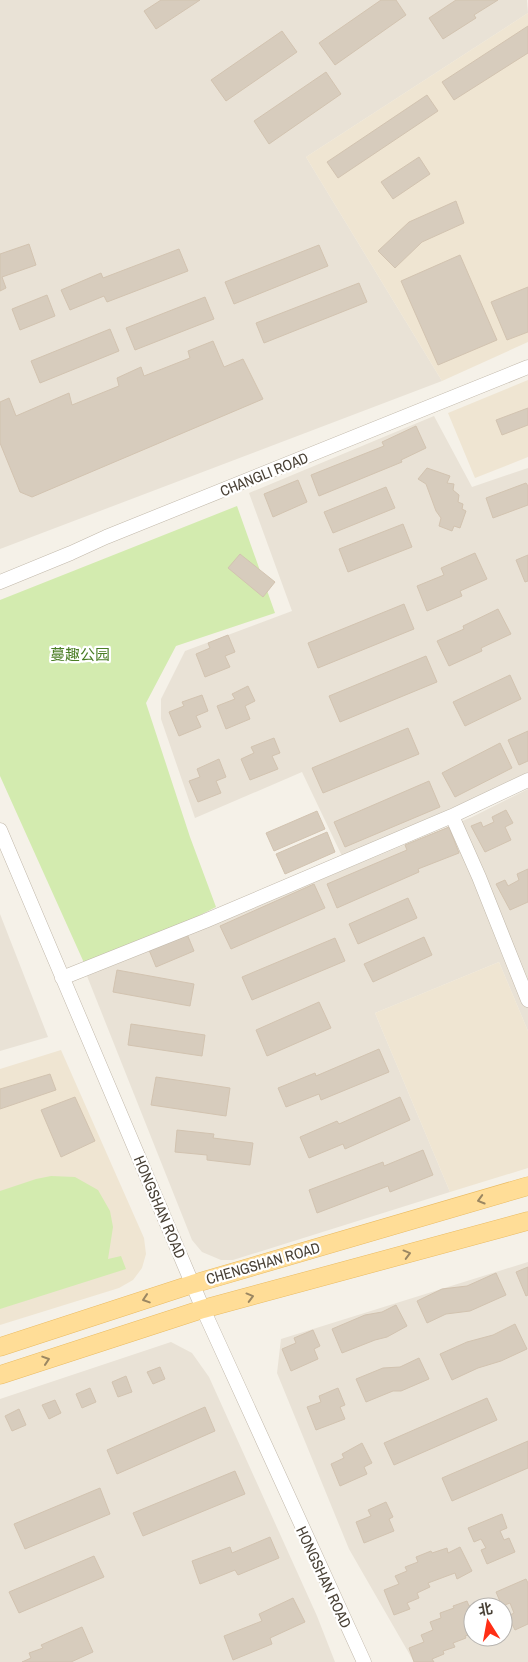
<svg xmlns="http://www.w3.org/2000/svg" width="528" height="1662" viewBox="0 0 528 1662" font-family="'Archivo Narrow','Noto Sans SC',sans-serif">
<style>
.residential{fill:#e9e2d6;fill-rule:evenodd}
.education{fill:#efe5d2}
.green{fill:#d3ebaf}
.building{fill:#d7ccbd;stroke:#d2c3b0}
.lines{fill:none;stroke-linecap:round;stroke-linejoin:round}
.minor-casing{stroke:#c1b8aa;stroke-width:15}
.major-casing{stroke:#eabb62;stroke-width:19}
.minor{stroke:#fff;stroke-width:14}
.major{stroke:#ffdd97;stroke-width:18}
.oneway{stroke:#9b8762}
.labels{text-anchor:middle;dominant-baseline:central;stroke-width:4.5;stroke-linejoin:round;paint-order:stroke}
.street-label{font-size:15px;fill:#494136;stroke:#fff}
.park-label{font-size:15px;fill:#4b7e26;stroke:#fff}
</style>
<rect width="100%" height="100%" fill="#f5f1e8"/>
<path class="residential" d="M0 0H527L528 13 306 157 442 381 0 549Z
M434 416 472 487 528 468V772L481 795 342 856 302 772 195 818 161 719V699L185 651 292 611 249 493Z
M528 789V1031L499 962 375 1013 450 1192 233 1260H221L202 1252 192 1240 87 976 472 817Z
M0 914 48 1037 0 1051Z
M528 1262V1662H414L349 1549 277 1373 281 1339ZM473 1607H503V1637H473Z
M171 1342 192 1353 209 1377 317 1616 335 1662H0V1399Z"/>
<path class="education" d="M528 13V342L442 381 306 157Z
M528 380V457L475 478 448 413Z
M499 962 528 1031V1168L450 1192 375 1013Z
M61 1050 144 1238 146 1254 142 1268 133 1280 119 1288 0 1325V1069Z"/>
<path class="green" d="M237 506 275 613 176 646 146 703 190 837 216 907 135 948 85 965 0 776V600Z
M51 1176 75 1177 98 1190 110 1211 113 1227 108 1259 121 1256 126 1269 0 1309V1191L36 1179Z"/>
<path class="building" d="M161 0H200L156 29 144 11Z
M381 0H396L406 15 335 65 319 43Z
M456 0H498L474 15 476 18 443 39 429 18Z
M528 26V53L454 100 442 82Z
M282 31 297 52 226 101 211 80Z
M326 72 341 94 269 144 254 121Z
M427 95 438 111 338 178 327 162Z
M419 157 430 174 393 199 381 182Z
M456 201 464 223 422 242 395 268 378 251 409 222Z
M29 244 36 265 2 277 6 288 0 291V254Z
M319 245 328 266 234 304 225 282Z
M179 249 188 271 107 302 104 296 70 310 61 290 101 273 103 278Z
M460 255 497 340 438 365 401 281Z
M359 283 367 302 264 343 256 323Z
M528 287V332L507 340 491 302Z
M47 295 55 316 20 330 12 309Z
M205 297 214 319 135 350 126 328Z
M110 329 119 351 40 383 31 361Z
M213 341 224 367 243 359 263 399 32 497 20 492 0 443V402L9 398 16 416 69 393 72 405 119 386 117 378 141 367 144 376 190 358 188 351Z
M528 408V425L502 435 496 420Z
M416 426 426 448 401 460 402 462 319 496 311 475 384 446 382 442Z
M427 468 450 476 447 483 454 484 453 490 459 495 458 502 463 504 462 509 466 511 460 528 454 526 452 531 439 526 441 518 436 511 426 484 418 479Z
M298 480 307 502 273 517 264 494Z
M526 483 528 486V505L493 518 486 498Z
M386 487 395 508 333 533 324 512Z
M403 524 412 547 348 572 339 549Z
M475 553 487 579 460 591 462 596 427 611 417 586 444 575 441 568Z
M240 554 275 582 263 597 228 568Z
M528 555V581L525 582 516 560Z
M404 604 414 629 318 668 308 643Z
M498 609 511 634 481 648 482 651 449 666 437 641 464 629 463 626Z
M228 635 235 652 225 656 230 667 205 677 196 654 210 648 208 643Z
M426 656 437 682 340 722 329 696Z
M510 675 521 699 465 726 453 702Z
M248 686 255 701 245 706 250 719 226 729 217 706 235 699 232 694Z
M202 695 208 711 196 716 201 727 179 736 169 712 184 706 182 702Z
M408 728 419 754 323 793 312 768Z
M528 731V761L519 765 508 740Z
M274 738 280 753 272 756 278 769 250 780 241 759 254 753 251 747Z
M500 743 512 768 455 797 442 773Z
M219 759 226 777 216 781 221 793 198 802 189 781 200 777 197 769Z
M429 781 440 807 345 847 334 822Z
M506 810 513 823 505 827 511 840 485 852 471 826 481 822 483 827 494 822 492 817Z
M317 811 325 829 274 851 266 833Z
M449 827 459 853 418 869 419 872 337 908 327 884 407 850 405 845Z
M327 832 335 852 285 874 276 854Z
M528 869V902L510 910 496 884 505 880 508 886 519 880 517 874Z
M314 884 325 908 231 949 220 926Z
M408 898 417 918 358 944 349 924Z
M187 934 194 951 156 967 149 950Z
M424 937 432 955 373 982 364 964Z
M335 938 345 961 252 1000 242 977Z
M117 970 194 984 190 1006 113 992Z
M319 1002 331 1028 267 1056 256 1030Z
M131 1024 205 1035 202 1056 128 1045Z
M379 1049 389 1072 321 1100 319 1094 286 1107 278 1088 315 1073 316 1076Z
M50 1074 56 1090 0 1109V1089Z
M156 1077 230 1088 226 1116 151 1105Z
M75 1097 95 1141 61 1157 41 1110Z
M400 1097 410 1120 345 1149 343 1144 309 1158 300 1137 337 1121 339 1124Z
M177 1130 214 1134 213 1138 253 1143 250 1165 207 1160V1155L175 1152Z
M423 1150 433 1175 390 1192 388 1186 317 1213 309 1190 383 1162 384 1166Z
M528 1267V1295L526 1296 516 1272Z
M496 1273 506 1295 470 1311 446 1314 427 1323 417 1301 442 1289 467 1286Z
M396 1305 407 1326 387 1337 375 1340 342 1353 332 1329 365 1315 382 1312Z
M515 1324 527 1349 501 1361 478 1368 452 1380 440 1354 467 1342 493 1335Z
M313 1330 320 1346 314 1349 318 1359 291 1371 282 1349 296 1343 294 1338Z
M419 1358 429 1379 401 1391H393L366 1402 356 1379 383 1368 400 1367Z
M160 1367 165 1379 153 1384 147 1372Z
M126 1376 132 1392 118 1397 112 1382Z
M90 1388 96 1402 82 1408 76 1394Z
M338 1388 345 1405 340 1407 345 1419 316 1430 307 1407 321 1402 319 1396Z
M487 1398 497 1420 394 1465 384 1443Z
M55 1400 61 1413 49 1419 42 1405Z
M205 1407 215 1431 117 1474 107 1450Z
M19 1409 26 1425 12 1431 5 1416Z
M528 1441V1468L452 1501 442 1478Z
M362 1443 372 1463 364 1467 367 1474 340 1486 331 1464 344 1458 342 1454Z
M235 1471 245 1494 143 1536 133 1513Z
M100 1488 110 1514 25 1549 14 1524Z
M386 1502 393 1517 389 1519 394 1531 364 1543 356 1522 371 1516 368 1510Z
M502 1514 507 1528 500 1531 504 1540 509 1538 515 1552 487 1564 481 1550 486 1548 481 1539 474 1542 468 1528Z
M270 1537 279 1558 238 1575 235 1570 200 1584 192 1561 230 1547 232 1553Z
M460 1547 472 1571 457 1579 455 1573 428 1583 430 1587 417 1593 419 1598 407 1603 410 1609 394 1615 384 1590 399 1584 395 1576 407 1571 405 1567 418 1562 416 1557 431 1551 432 1553 447 1548 448 1553Z
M94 1556 104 1577 19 1613 9 1592Z
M526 1579 528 1583V1624L515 1630 508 1616 514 1613 510 1603 502 1606 496 1592Z
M293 1598 305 1622 270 1638 272 1644 233 1660 224 1636 262 1621 259 1614Z
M467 1601 469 1606 484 1602 486 1607H473V1634L465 1636 466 1638 453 1643 455 1647 443 1651 444 1654 432 1659 434 1662H414L409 1648 424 1642 421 1635 433 1630 430 1622 441 1618 440 1613 454 1608 453 1606Z
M82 1627 93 1652 71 1662H22L31 1658 29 1653 43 1648 41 1645Z"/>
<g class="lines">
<g class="minor-casing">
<path id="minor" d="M0 582 71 553 106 537 528 367
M452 816 479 877 528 1000
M0 830 203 1309 364 1662
M62 978 205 921 452 816 528 780"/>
</g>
<g class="major-casing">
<path id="major" d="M0 1347 193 1284 528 1186
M0 1375 203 1309 528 1221"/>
</g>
<use href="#minor" class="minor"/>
<use href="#major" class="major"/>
</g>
<defs><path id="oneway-chevron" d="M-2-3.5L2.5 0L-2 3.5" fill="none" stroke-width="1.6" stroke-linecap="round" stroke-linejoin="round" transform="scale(1.25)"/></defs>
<g class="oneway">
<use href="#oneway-chevron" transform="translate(481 1200) rotate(164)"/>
<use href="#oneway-chevron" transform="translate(407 1254) rotate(-15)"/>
<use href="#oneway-chevron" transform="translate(250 1297) rotate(-15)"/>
<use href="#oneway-chevron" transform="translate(146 1299) rotate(162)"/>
<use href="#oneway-chevron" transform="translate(46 1360) rotate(-18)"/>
</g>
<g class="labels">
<g class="street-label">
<text transform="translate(264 474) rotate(-22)">CHANGLI ROAD</text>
<text transform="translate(160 1207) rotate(67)">HONGSHAN ROAD</text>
<text transform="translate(263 1263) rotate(-16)">CHENGSHAN ROAD</text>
<text transform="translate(324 1577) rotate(65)">HONGSHAN ROAD</text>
</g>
<g class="park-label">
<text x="80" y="654">蔓趣公园</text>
</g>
</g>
<g transform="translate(488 1622) rotate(349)"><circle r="24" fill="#ffffff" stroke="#b6b3af"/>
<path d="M0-4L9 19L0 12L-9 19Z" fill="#ff2e15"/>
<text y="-8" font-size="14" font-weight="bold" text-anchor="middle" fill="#494136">北</text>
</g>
</svg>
